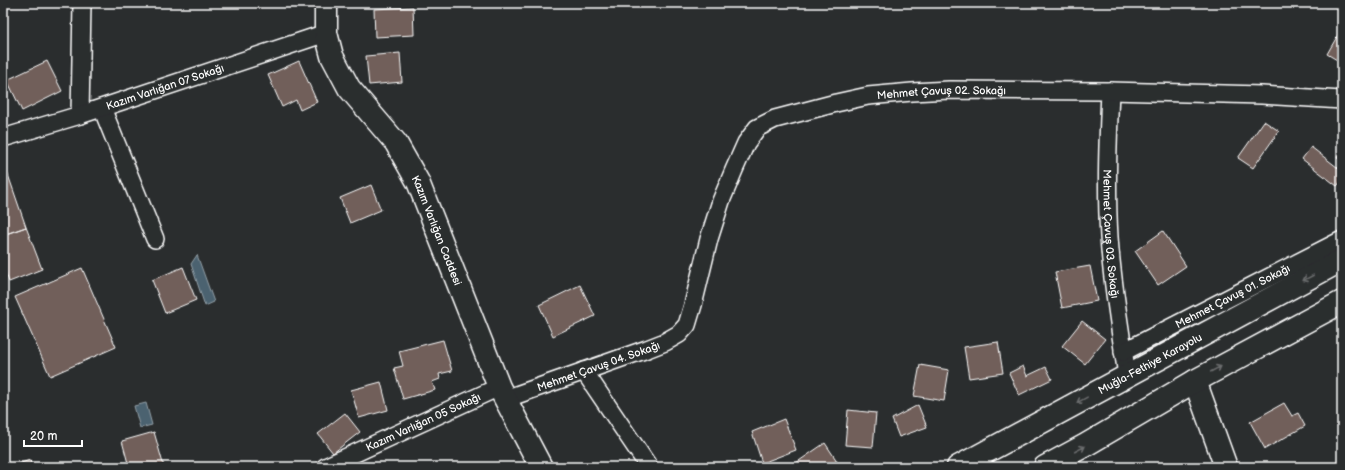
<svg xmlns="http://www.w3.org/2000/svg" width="1345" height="470" viewBox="0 0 1345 470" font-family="'Balsamiq Sans',sans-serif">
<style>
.water{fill:#4c626f;stroke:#94a1a9}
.building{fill:#715f5a;stroke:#fff}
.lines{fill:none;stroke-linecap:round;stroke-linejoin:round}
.street-casing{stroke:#fff;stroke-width:20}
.secondary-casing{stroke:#fff;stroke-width:25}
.highway-casing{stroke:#fff;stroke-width:25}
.street{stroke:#2a2d2e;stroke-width:17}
.secondary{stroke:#2a2d2e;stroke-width:22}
.highway{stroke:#2a2d2e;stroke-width:22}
.oneway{stroke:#6a6c6d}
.labels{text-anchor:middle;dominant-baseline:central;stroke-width:3;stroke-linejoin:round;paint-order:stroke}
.street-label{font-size:11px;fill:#fff;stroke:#2a2d2e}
</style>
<rect width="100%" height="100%" fill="#2a2d2e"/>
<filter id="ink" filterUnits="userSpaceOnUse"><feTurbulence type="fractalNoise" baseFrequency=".025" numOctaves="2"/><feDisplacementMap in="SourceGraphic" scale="8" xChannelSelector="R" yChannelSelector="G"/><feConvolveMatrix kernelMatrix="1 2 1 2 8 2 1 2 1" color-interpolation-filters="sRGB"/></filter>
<g filter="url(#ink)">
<path class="water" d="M197 255 214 302 205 306 191 264Z
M146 403 152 425 140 428 134 406Z"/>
<path class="building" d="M413 7 414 35 375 37 374 9Z
M1342 28V63L1327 54Z
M400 53 402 82 369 85 366 56Z
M47 61 62 91 22 111 7 80Z
M299 61 317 102 300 110 296 100 282 107 268 75Z
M1264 121 1279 131 1253 168 1238 158Z
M1311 147 1342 171V180L1337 186 1302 159Z
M1342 148V160L1337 158Z
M5 166 26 227 3 235V167Z
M371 185 381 210 350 223 340 198Z
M26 227 42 269 9 282 3 265V235Z
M1163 231 1186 266 1158 285 1135 251Z
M1090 266 1097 301 1062 308 1055 272Z
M183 267 196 300 165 313 152 280Z
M82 268 116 347 50 376 15 297Z
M580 285 595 316 553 336 539 305Z
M1082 321 1105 339 1085 364 1062 346Z
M443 340 452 371 439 374 440 379 432 382 435 390 403 399 394 368 403 366 399 351Z
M998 342 1003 373 969 378 964 347Z
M920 365 949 370 944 401 914 396Z
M1023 366 1027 376 1046 367 1052 379 1019 395 1009 373Z
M381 382 388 410 359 418 351 390Z
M1284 403 1292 416 1298 413 1305 426 1265 449 1250 422Z
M918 405 927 427 899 437 892 419Z
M848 410 876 413 873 447 845 445Z
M345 413 360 432 333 453 318 434Z
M784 419 796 450 762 463 752 432Z
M154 432 164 467H129L122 441Z
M825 443 837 461 828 467H798L796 463Z
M30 460 32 467H9Z"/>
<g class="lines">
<g class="street-casing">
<g id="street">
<path id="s1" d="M1110 91C1108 139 1106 188 1109 237 1112 283 1120 329 1127 375"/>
<path d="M102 108 155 239"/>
<path d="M80 115 82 3"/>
<path id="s2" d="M3 138 80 115 326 33"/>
<path id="s3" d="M1123 352 1342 240"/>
<path d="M584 371 649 467"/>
<path id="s4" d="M505 399 647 349 665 342 679 334 687 325 693 305 709 239 721 201 734 170 746 143 757 128 775 119 836 103 868 96 912 92 949 90 1110 91 1262 95 1342 100"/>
<path id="s5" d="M325 467 499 387"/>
</g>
</g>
<g class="secondary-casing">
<g id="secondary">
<path id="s6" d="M326 3V33L332 56 349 88 396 143 418 182 499 387 541 467"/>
<path d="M1195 381 1226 467"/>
</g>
</g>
<g class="highway-casing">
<g id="highway">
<path id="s7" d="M958 467 1342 260"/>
<path d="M1045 467 1084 446 1195 381 1342 302"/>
</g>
</g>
<use href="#street" class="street"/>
<use href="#secondary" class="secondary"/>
<use href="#highway" class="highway"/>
</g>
<defs><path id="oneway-shaft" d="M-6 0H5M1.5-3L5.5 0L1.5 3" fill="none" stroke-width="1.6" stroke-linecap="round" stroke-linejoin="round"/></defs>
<g class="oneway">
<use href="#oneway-shaft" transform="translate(1308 278) rotate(152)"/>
<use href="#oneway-shaft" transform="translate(1216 369) rotate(-28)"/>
<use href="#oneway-shaft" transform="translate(1082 400) rotate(151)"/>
<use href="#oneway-shaft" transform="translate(1080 449) rotate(-28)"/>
</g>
</g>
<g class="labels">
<g class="street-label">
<text stroke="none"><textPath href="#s2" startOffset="170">Kazım Varlığan 07 Sokağı</textPath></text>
<text stroke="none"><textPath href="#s4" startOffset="598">Mehmet Çavuş 02. Sokağı</textPath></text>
<text stroke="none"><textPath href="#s6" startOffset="259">Kazım Varlığan Caddesi</textPath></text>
<text stroke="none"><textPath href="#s1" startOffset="143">Mehmet Çavuş 03. Sokağı</textPath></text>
<text stroke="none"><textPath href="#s3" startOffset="123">Mehmet Çavuş 01. Sokağı</textPath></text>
<text stroke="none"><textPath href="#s7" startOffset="218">Muğla-Fethiye Karayolu</textPath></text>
<text stroke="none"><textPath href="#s4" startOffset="99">Mehmet Çavuş 04. Sokağı</textPath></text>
<text stroke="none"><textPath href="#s5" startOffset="108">Kazım Varlığan 05 Sokağı</textPath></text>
</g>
</g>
<rect width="1345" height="470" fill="none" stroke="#2a2d2e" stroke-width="16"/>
<rect x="8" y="8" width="1329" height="454" fill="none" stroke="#fff" stroke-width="1.5" filter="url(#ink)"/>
<path d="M24 440v6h58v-6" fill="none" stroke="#ffffff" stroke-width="2"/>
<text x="30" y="440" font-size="12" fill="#ffffff" stroke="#2a2d2e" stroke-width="3" paint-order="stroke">20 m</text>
</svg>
